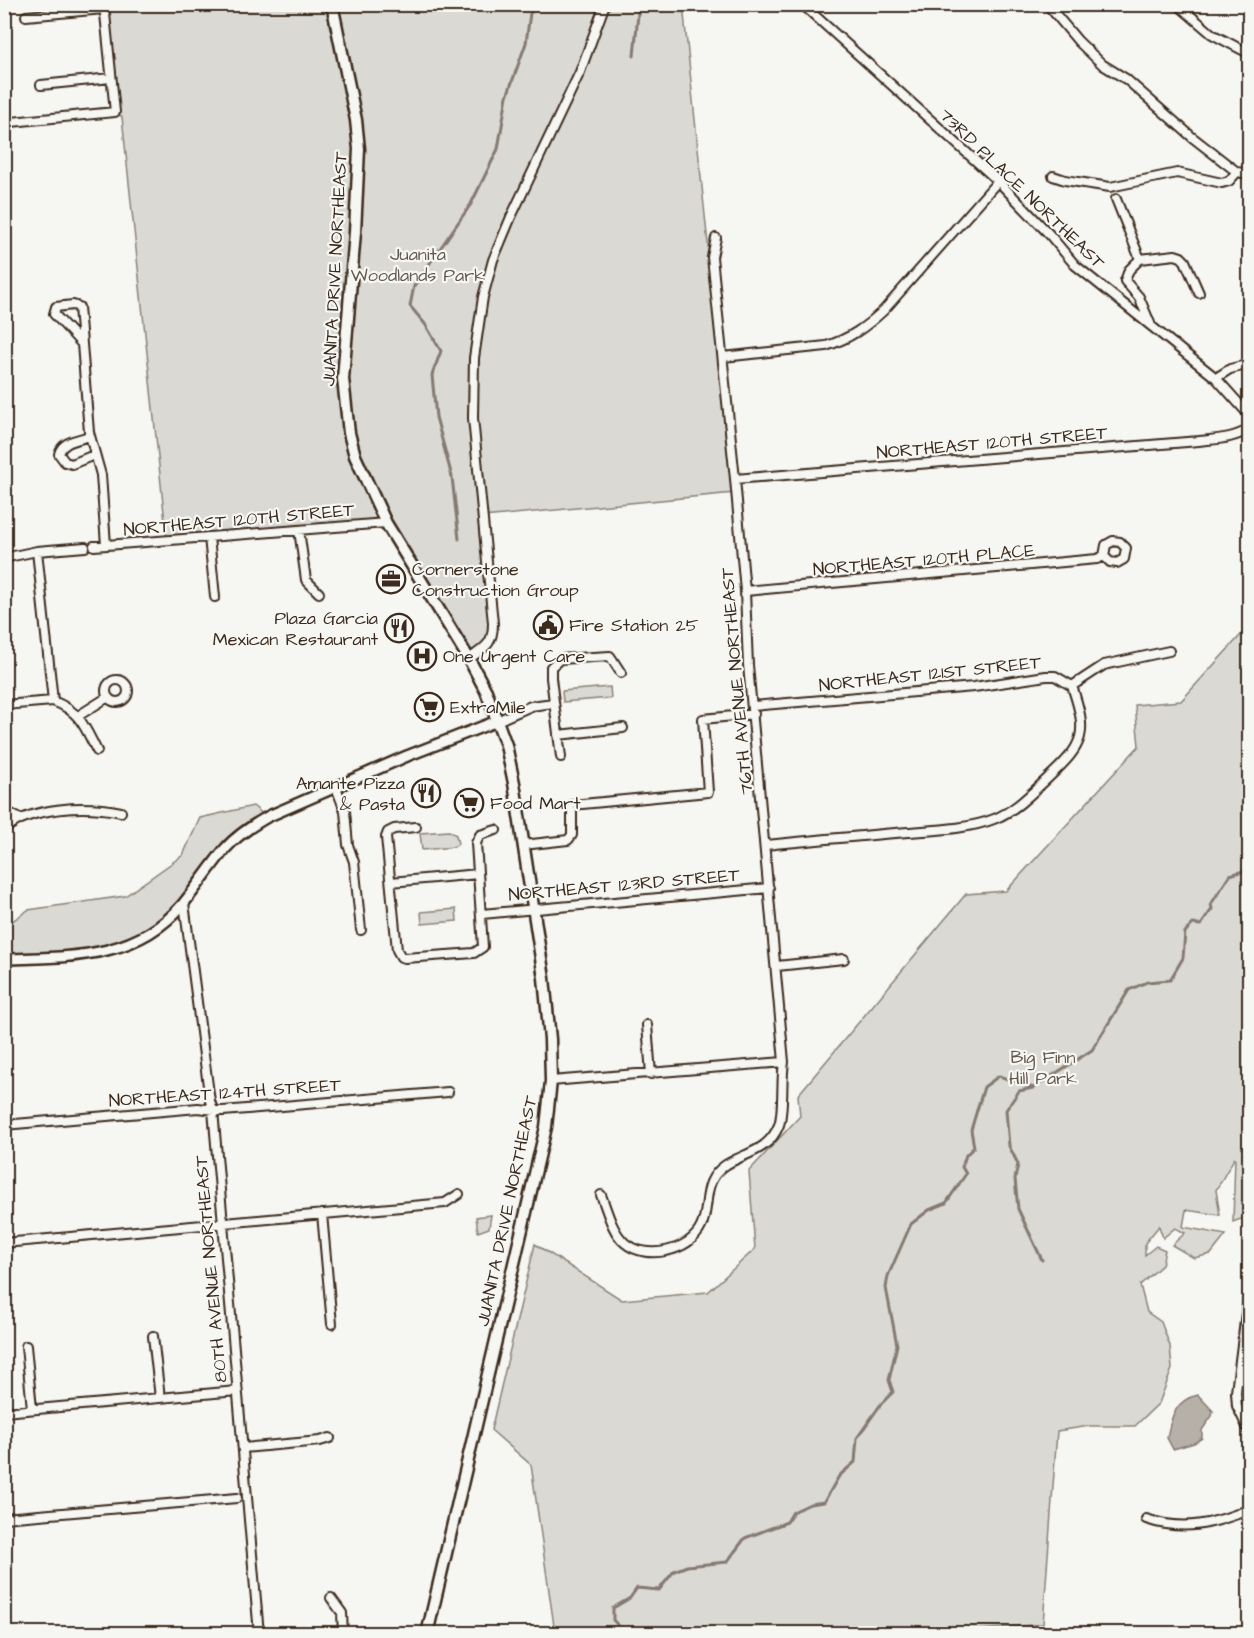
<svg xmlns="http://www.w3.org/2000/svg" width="1254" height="1638" viewBox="0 0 1254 1638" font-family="'Architects Daughter',sans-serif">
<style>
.green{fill:#dad9d3;stroke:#8a8278;stroke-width:1.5}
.water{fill:#b6b0a9;stroke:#857a71;stroke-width:1.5}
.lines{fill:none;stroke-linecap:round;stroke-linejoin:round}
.stream{stroke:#857a71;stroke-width:3}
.minor-casing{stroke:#3b2a1e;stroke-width:12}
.tertiary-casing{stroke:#3b2a1e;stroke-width:14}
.secondary-casing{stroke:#3b2a1e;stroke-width:15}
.minor{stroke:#f6f6f2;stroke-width:8}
.tertiary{stroke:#f6f6f2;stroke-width:9}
.secondary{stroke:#f6f6f2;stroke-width:10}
.labels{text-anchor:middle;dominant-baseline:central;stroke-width:4.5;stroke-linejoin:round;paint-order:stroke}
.street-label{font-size:18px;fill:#3b2a1e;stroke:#f6f6f2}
.park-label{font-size:18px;fill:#63564b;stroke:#f6f6f2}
.poi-label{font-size:18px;fill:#3b2a1e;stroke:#f6f6f2;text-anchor:start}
</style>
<rect width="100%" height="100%" fill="#f6f6f2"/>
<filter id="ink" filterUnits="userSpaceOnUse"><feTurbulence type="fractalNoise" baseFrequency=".0167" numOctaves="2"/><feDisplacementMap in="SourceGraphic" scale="12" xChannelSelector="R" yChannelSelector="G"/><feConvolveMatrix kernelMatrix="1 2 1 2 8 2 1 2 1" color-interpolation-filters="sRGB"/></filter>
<g filter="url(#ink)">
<path class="green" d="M104 5H683L734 493 483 517 493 637 469 659 386 523 167 541 122 117 115 112Z
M1249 626V1216L1233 1222 1235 1157 1216 1190 1220 1215 1186 1210 1183 1227 1226 1235 1211 1254 1194 1258 1172 1245 1185 1233 1175 1228 1163 1238 1159 1226 1145 1243V1255L1156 1246 1165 1250 1162 1265 1140 1285 1147 1312 1161 1322 1170 1346 1172 1369 1159 1403 1135 1426H1090L1057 1431 1043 1624 940 1634 555 1633 531 1465 491 1430 535 1244 622 1300 708 1292 755 1249 749 1171 800 1116 798 1095 966 894 1006 891 1139 746 1135 705 1181 701Z
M610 687 611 698 563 702 562 691Z
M253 806 264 815 245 828 170 919 119 948 5 959 4 927 28 910 125 896 183 855 200 818Z
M449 831 456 835 458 844 454 847 422 850 420 833Z
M456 909 457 921 422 924 421 912Z
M491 1215 489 1228 478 1232 476 1217Z"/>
<path class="water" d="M1198 1395 1213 1411 1212 1416 1202 1430V1438L1194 1443 1173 1449 1167 1438C1171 1417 1175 1400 1198 1395Z"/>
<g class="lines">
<path class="stream" d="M634 56 639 4
M459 539 452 477 436 417 432 375 441 351 425 324 410 306 414 286 471 204 498 149 507 96 526 43 530 13 539 4
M1033 1088 1019 1091 1006 1110 1009 1146 1018 1164 1015 1179 1018 1209 1042 1260
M626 1634 613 1620V1608L630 1598 637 1588 659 1590 674 1571 687 1566 727 1562 745 1538 787 1522 793 1512 810 1504 824 1502 839 1476 855 1462 857 1438 881 1404 893 1392 889 1380 897 1345 886 1288 888 1276 911 1224 929 1210 946 1203 966 1174 962 1167 966 1155 974 1147 971 1130 984 1087 999 1076 1033 1088 1092 1050 1129 990 1147 982 1170 980 1183 958 1185 932 1193 924 1201 925 1212 909 1211 904 1230 875 1250 869"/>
<g class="minor-casing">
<path id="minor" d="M802 4 998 181 1049 234 1075 265 1216 378 1250 416
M1047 4 1078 41 1103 65 1126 79 1192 137 1237 172
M1177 4 1212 34 1250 54
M26 16 104 9
M41 85 111 78
M11 122 115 112 104 4
M1053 176 1065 180 1110 187 1177 173 1222 183 1229 181 1237 172 1250 174
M1116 199 1140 259
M1150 323 1139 297 1125 281 1129 270 1140 259 1175 255 1181 257 1185 261 1199 293
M82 344 79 307 73 305 56 307 54 314 82 344 89 432 101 475 106 545
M723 357 826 346C849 339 866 327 884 310L998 181
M1216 378 1230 369 1250 364
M90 436C78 440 62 441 59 454L65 462 72 464 94 455
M735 479 1199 441C1216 439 1235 439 1250 428
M299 530 306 580 319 593
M209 537 215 597
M94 546 386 523
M37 551 53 701C81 712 84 726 97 751
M4 558 37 551 85 547
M745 591 1097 559 1104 556 1106 545 1113 541 1120 542 1126 548 1124 559 1117 563 1110 562 1104 556
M469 659C486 647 493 644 493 623L473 418 474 358 483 297 493 260 511 217 580 72 605 4
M106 691a11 11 0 1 1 22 0a11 11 0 1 1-22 0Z
M1072 686 1104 665 1169 651
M4 705 53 701
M753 706 974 687 1046 676H1055L1072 686C1088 734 1085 744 1048 778 1032 793 1015 811 994 819 969 829 934 830 908 832 860 836 813 840 766 845
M78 716 108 697
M497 721 531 706 553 703
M558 735 623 728
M561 757 551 678V667L560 659 610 656 621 673
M336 787 345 811 348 845 354 862 361 930
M4 810 20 819
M416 827 394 829 388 832 386 837 397 950 401 957 405 958 474 953 483 947 476 843 480 835 496 830
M4 830C31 806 87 805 121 812
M523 845 568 840 572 835V805L708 792 703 719 754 714
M391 882 478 874
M184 903 210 1101 213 1110 259 1634
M482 914 769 888
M777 966 844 959
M647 1025 651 1074
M551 1081 784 1062
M4 1125 198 1108 223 1111 448 1092
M601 1195C607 1210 612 1232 625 1243 646 1261 690 1251 701 1227 708 1213 705 1196 711 1182 725 1151 765 1161 779 1125 784 1111 781 1080 784 1062L748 665 745 591 735 479 712 257 716 238
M322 1214 332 1324
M4 1243 445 1203 459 1194
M1250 1281 1236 1392 1237 1406 1250 1433
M153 1336 160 1398
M26 1346 32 1409
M4 1412 237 1391
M243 1448 320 1441 330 1438
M4 1518 237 1498
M1146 1519C1184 1532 1214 1524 1250 1509
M331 1598 342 1613 343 1634"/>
</g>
<g class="tertiary-casing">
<path id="tertiary" d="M4 959C71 957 137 959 183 904 197 887 210 867 225 849 237 835 253 825 269 816L407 756 497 721"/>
</g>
<g class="secondary-casing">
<path id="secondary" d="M332 4 356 120 359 149 355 232 343 379 349 433 355 456 386 523 469 659 486 691 506 745 514 783 544 978 550 1039 551 1081 546 1127 427 1634"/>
</g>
<use href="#minor" class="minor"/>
<use href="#tertiary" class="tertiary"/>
<use href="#secondary" class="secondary"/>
</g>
</g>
<defs>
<g id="office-ring" transform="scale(1.5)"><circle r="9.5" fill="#f6f6f2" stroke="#3b2a1e" stroke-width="1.5"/><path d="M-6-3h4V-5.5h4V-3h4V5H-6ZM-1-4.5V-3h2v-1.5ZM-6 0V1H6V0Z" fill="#3b2a1e"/></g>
<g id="civic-ring" transform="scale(1.5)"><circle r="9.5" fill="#f6f6f2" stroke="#3b2a1e" stroke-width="1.5"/><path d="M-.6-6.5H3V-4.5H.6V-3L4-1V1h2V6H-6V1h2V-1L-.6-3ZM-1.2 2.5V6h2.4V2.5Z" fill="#3b2a1e"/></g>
<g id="restaurant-ring" transform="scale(1.5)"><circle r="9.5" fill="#f6f6f2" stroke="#3b2a1e" stroke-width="1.5"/><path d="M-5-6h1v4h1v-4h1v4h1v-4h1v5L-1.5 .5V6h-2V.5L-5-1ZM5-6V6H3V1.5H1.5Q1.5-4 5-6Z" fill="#3b2a1e"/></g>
<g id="hospital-ring" transform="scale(1.5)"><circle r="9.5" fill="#f6f6f2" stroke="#3b2a1e" stroke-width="1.5"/><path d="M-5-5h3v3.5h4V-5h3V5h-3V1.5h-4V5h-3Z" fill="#3b2a1e"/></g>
<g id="supermarket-ring" transform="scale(1.5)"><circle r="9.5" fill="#f6f6f2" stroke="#3b2a1e" stroke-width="1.5"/><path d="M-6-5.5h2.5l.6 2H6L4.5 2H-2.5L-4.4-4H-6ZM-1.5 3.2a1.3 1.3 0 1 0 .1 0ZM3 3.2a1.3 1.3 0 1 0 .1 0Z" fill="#3b2a1e"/></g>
</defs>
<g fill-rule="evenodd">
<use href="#office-ring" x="391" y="579"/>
<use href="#civic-ring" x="548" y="625"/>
<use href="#restaurant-ring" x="399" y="628"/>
<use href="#hospital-ring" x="422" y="656"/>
<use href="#supermarket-ring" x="429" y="707"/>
<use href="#restaurant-ring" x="426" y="793"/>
<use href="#supermarket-ring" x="469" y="803"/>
</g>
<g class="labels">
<g class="street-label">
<text transform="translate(1022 189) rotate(44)">73RD PLACE NORTHEAST</text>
<text transform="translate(335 269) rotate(-87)">JUANITA DRIVE NORTHEAST</text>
<text transform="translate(992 443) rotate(-5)">NORTHEAST 120TH STREET</text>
<text transform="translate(239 520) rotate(-5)">NORTHEAST 120TH STREET</text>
<text transform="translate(924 560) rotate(-5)">NORTHEAST 120TH PLACE</text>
<text transform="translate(930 674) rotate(-6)">NORTHEAST 121ST STREET</text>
<text transform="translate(737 681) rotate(-95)">76TH AVENUE NORTHEAST</text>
<text transform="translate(624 885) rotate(-5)">NORTHEAST 123RD STREET</text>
<text transform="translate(225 1093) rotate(-4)">NORTHEAST 124TH STREET</text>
<text transform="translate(507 1211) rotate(-78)">JUANITA DRIVE NORTHEAST</text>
<text transform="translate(211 1269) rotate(-95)">80TH AVENUE NORTHEAST</text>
</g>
<g class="park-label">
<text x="418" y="254">Juanita<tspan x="418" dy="21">Woodlands Park</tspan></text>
<text x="1043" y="1057">Big Finn<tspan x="1043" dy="21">Hill Park</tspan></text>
</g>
<g class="poi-label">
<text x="412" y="569">Cornerstone<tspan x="412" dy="21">Construction Group</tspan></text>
<text x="378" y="618" text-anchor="end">Plaza Garcia<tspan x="378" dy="21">Mexican Restaurant</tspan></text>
<text x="569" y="625">Fire Station 25</text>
<text x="443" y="656">One Urgent Care</text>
<text x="450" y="707">ExtraMile</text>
<text x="405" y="783" text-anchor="end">Amante Pizza<tspan x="405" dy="21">&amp; Pasta</tspan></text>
<text x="490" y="803">Food Mart</text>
</g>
</g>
<rect width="1254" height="1638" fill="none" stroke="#f6f6f2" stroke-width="24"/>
<rect x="12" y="12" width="1230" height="1614" fill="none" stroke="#3b2a1e" stroke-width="2" filter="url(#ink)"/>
</svg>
